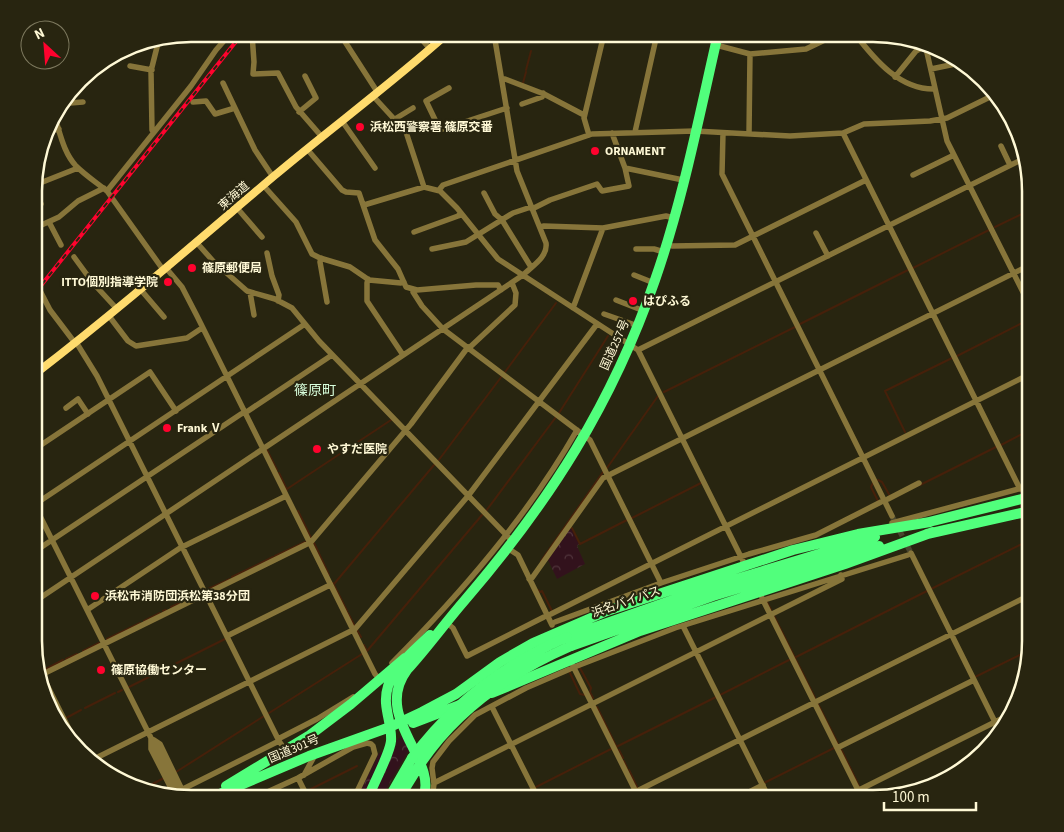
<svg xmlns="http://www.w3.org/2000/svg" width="1064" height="832" viewBox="0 0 1064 832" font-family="'Source Sans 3','Noto Sans JP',sans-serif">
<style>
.forest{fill:url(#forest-crowns)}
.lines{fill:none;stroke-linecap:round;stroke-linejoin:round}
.stream{stroke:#46200a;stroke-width:2}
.street-tunnel{stroke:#48452e;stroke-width:5.5;stroke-dasharray:5.5 3;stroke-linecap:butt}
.street{stroke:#87753a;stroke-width:5.5}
.secondary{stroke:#ffdb6d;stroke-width:8}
.highway{stroke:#51ff7c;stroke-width:10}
.rail-casing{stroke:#ff022e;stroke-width:4}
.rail{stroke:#282510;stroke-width:2;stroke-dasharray:5.5;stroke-linecap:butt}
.highway-bridge{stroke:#51ff7c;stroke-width:10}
.poi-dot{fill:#ff022e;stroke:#282510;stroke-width:2}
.labels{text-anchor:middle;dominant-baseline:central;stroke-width:4.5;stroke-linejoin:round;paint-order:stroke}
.poi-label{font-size:12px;font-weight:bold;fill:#fff9d6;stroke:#282510;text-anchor:start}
.street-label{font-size:12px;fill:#fff9d6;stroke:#282510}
.neighbourhood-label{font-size:14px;fill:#d8ffdc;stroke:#282510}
.rim{fill:none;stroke:#fff9d6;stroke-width:2.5}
</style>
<defs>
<pattern id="forest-crowns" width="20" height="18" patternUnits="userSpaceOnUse" patternTransform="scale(1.25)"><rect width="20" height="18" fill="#32121c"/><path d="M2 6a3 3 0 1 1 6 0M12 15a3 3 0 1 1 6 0" fill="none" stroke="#51353c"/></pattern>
</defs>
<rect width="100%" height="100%" fill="#282510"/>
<path class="forest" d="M570 528 572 529 579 544 577 546 585 564 557 579 548 560Z
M402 736 404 737 409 750 381 798H372L395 749 397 740Z
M382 752 383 754 365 798H357L379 753Z"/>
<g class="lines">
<path class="stream" d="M536 37 538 34
M526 70 531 51
M523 83 526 72
M995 227 1030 210
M913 268 989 230
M800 324 908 270
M957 356 1030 319
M505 372 556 303
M664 392 795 327
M559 413 608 336
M905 432 885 391 952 358
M1001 445 1030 430
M267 450 277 470
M438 461 502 376
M607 468 658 396
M279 473 287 490
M878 480 882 482 890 496
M873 483 871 487 878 501
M920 485 996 447
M287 489 391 420
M298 511 311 538
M486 511 556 417
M632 518 701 483
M572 528 580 544 627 520
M314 543 329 575
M275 556 305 542
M541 561 603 472
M232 577 273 557
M333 583 347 611
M334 584 434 465
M208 589 230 579
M931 589 1030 540
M538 590 540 592 542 591 552 611
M188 599 201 593
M767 602 771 610
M171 607 182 602
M163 611 166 610
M348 613 355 627
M774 616 815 698
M144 621 160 613
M357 630 361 637
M107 639 140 623
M364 645 367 651
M83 651 99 643
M367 651 482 515
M794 658 927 591
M66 659 77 654
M580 668 591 688 590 692 593 698
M44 670 63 660
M570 673 580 694 585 695
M975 677 1030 650
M129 687 225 639
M118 692 122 690
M720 695 789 660
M818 704 838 744
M597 707 617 748
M85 708 115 693
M269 713 362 654
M66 718 81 710
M616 747 716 697
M841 749 859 786
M619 750 623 758
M624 761 627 768
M629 770 637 787
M176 772 264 716
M764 783 834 748
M536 787 611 749
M143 789 164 778
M307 791 357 766
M862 792 865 798
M641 794 643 798
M294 798 303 794
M513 798 531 789"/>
<path class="street-tunnel" d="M892 516 911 553
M177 790 181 798"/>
<path class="street" d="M252 34 254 62 253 74 278 73 296 107 322 137
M340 34 378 93
M417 34 430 49
M809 34 814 45
M855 34C875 60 900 90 935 89
M925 44 947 141 1030 306
M716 45 750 54 806 49 829 38 832 34
M130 66 152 70
M931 69 960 63
M895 77 916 51 925 46
M502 79H505L544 94 584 115
M223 83 255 150 273 177
M449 88 426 101 440 130 507 108
M373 96 406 132 424 187
M193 102 206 101 215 114 235 108
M522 104 542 97 543 93
M60 107 70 103 83 102
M299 112 316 98 305 76
M54 115C60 132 63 152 76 166 85 175 97 183 107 191
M395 119 413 108
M342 121 375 168
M49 131 59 129
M154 132 152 130 151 71 159 39
M635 132 657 34
M723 133 722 174 892 516
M843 133 1020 489 1030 485
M749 134 750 54
M589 135 584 118 604 34
M1001 146 1010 165
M307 149 342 190 346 192 359 193 375 240 398 269 406 287 417 290 476 285H498L501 290
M625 168 683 180
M913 175 954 155
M35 185 78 168
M263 185 296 222 312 254 320 258 350 267 369 280 401 283 404 282
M35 189 41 204
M439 190 443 185 592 134 695 131 790 136 843 133 864 124 930 121 947 118 994 95
M484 193 495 214 502 220 531 267
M364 205 424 187 440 191 457 208 498 259 638 350 745 565
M237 208 262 237
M532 209 550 200 597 184 602 191 629 186 625 168 612 133
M49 222 61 245
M540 227 544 226 603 228 666 216 674 218
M35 228 59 217 78 201 104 188
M414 232 458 216 461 213
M816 233 828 256
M197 243 213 261 247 291 275 299 292 308 319 341 513 542
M666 244 672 246 735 245 866 180
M432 249 466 242 513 213 531 207
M636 249H654L664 252
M267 253 272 276 279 295 278 301
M74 257 93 283 117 309
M321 258 320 262 327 302
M166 268 182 287 197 316 375 674 380 680
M164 271 107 191 191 86 216 50 230 34
M634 275 654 283
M368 279 367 283V301L403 355
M35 281 50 310 75 343
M141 290 164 317
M414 290 413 292 422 306 443 329 590 440 661 583
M250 292 254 315
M616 300 644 311
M573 308 603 228
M604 314 638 326
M109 316 128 341 136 346 187 338 202 328
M76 342 97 376 279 741 286 751
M469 348 515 305 516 293 512 283
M638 350 1023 159
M66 408 78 399 88 414
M35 449 150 372 176 411
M888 499 919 483
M34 504 177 790
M34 505 305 324
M892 523 1022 488
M509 549 518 555 552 625
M34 552 241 414 248 411 332 355
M911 553 995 722 998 733
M529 579 532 578 603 478 1030 265
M762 598 862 798
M34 602 523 275C532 266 548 257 546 243L517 171 494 34
M87 610 180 548 286 496
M551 614 1030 374
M555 622 661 583 749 554 816 535 881 502
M447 623 453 628 467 656 544 617
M683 626 769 798
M227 636 330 585
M392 663C462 592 527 517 577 430
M573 666 639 798
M577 666 675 628 908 555
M39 669 77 745
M41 675 311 542 411 424 468 347
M492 707 538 798
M151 739V749L175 796
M278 739 317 719 353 697
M154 740 160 744 186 798
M837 748 974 680
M90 761 355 629 468 496 597 324
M304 775 315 755
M298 778 308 798
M434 783 842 579 841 575
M171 795 279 741
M254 798 298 778 353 747 367 743 371 744 373 746 375 754 354 798
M432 798 434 784 432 768 433 762 449 741 475 715 526 688 570 669
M623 798 1030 595
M737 798 763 785
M843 798 1009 715"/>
<path class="secondary" d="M35 374C117 311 195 243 274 176 331 128 391 84 447 34"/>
<path class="highway" d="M925 523 1030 497
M927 534 1030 511
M567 637 710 587 875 537
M571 646 713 596 879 546
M492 693 640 631 845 564 933 532
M413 723 460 705
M226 786 310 735 351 704 405 658
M210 798 309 756 390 727 422 712 456 694 500 662 533 643 607 611 793 550 858 534 930 522
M368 798C373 784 390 754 391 741 392 729 387 716 386 703 384 673 411 654 430 635
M389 798 412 758
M399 798 417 769
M423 798C439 760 372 717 407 670 428 647 445 623 465 600 550 501 612 404 655 280 683 200 699 116 718 34"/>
<g class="rail-casing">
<path id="rail" d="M35 293 242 34"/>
</g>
<use href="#rail" class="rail"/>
<path class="highway-bridge" d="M412 758C453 703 504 664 567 637
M417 769C454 711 509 673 571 646"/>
</g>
<g class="poi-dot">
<circle cx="360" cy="127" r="5"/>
<circle cx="595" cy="151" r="5"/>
<circle cx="192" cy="268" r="5"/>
<circle cx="168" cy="282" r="5"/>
<circle cx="633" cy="301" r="5"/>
<circle cx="167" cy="428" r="5"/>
<circle cx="317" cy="449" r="5"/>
<circle cx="95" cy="596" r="5"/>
<circle cx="101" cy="670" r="5"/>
</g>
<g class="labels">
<g class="poi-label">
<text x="370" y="127">浜松西警察署 篠原交番</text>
<text x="605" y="151">ORNAMENT</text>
<text x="202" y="268">篠原郵便局</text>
<text x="158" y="282" text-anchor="end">ITTO個別指導学院</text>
<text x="643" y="301">はぴふる</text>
<text x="177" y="428">Frank Ⅴ</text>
<text x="327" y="449">やすだ医院</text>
<text x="105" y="596">浜松市消防団浜松第38分団</text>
<text x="111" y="670">篠原協働センター</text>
</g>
<g class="street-label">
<text transform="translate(234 196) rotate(-41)">東海道</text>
<text transform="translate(615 345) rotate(-66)">国道257号</text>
<text transform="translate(626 602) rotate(-19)">浜名バイパス</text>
<text transform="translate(294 749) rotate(-23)">国道301号</text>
</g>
<g class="neighbourhood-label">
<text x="315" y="391">篠原町</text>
</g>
</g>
<path d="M0 0H1064V832H0ZM191 42H873A149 149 0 0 1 1022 191V641A149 149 0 0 1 873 790H191A149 149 0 0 1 42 641V191A149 149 0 0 1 191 42Z" fill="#282510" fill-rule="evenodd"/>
<path class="rim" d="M191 42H873A149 149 0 0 1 1022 191V641A149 149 0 0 1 873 790H191A149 149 0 0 1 42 641V191A149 149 0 0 1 191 42Z"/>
<g transform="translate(45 45) rotate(334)"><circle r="24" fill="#282510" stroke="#7e7a5f"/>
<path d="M0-4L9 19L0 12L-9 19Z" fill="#ff022e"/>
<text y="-8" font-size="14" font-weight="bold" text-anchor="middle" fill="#fff9d6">N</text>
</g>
<path d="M884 802v8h92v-8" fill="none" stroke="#fff9d6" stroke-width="2.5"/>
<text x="892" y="802" font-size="15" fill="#fff9d6" stroke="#282510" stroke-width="4" paint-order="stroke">100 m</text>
</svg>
